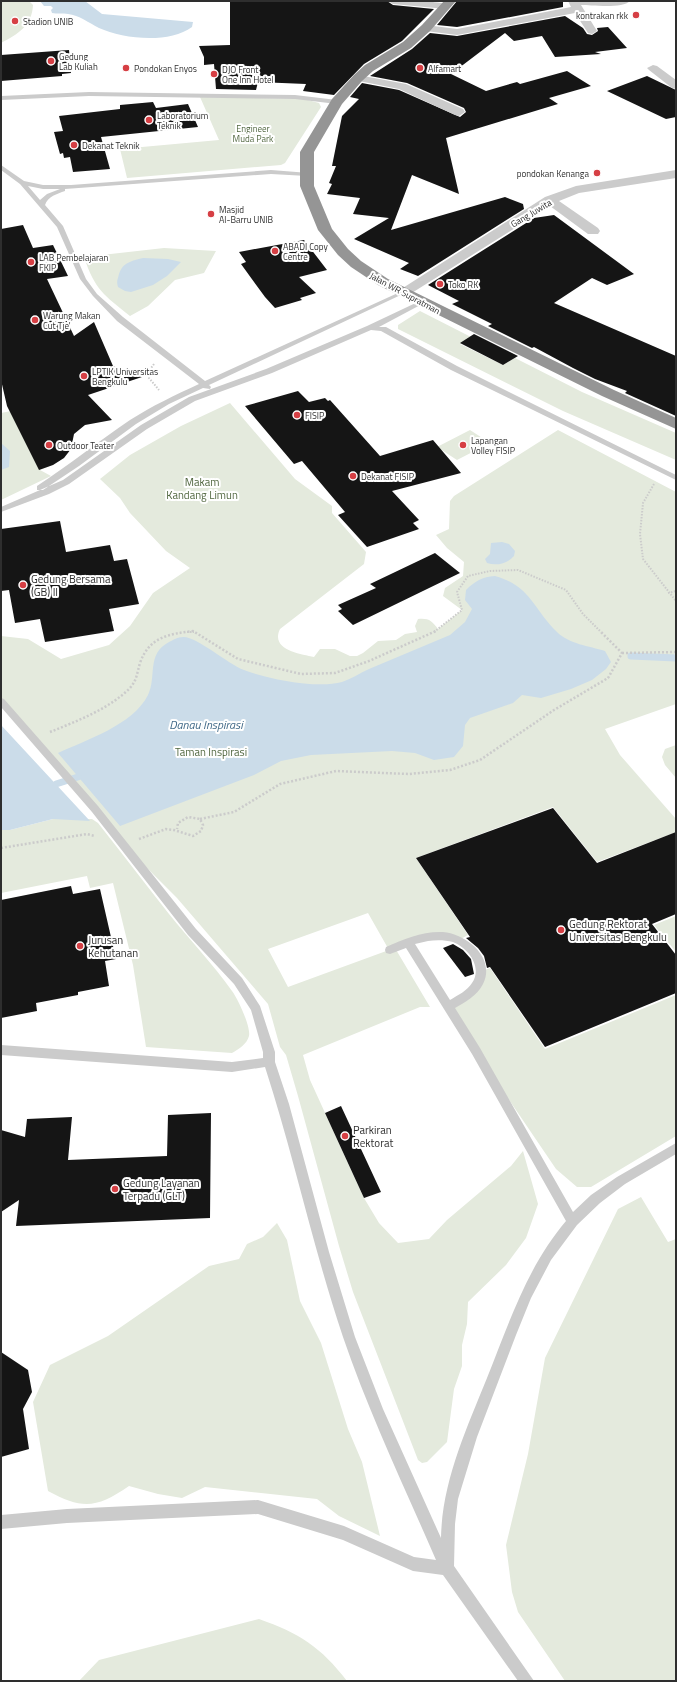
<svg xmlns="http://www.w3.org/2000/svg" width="677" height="1682" viewBox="0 0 677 1682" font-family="'Titillium Web',sans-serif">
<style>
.green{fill:#e4eadd;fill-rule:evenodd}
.water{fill:#cbdce9}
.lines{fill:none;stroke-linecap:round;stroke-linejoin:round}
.stream{stroke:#cbdce9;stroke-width:7}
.building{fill:#151515}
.path-far1{stroke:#cbcbcb;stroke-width:2;stroke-dasharray:1.5 1.5;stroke-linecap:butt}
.path{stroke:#cbcbcb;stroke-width:2.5;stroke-dasharray:2 2;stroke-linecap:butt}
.lane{fill:#cbcbcb;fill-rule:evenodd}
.street{fill:#cbcbcb;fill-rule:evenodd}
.highway{fill:#959595;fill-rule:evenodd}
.poi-dot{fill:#d63f44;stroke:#fff;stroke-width:1.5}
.labels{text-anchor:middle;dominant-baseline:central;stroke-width:4;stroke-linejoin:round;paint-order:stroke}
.far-poi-label{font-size:9px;fill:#2e2e2e;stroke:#fff;text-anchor:start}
.far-park-label{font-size:9px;fill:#50663f;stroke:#fff}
.far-street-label{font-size:9px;fill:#2e2e2e;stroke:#fff}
.park-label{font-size:11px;fill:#50663f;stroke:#fff}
.poi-label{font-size:11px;fill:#2e2e2e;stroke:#fff;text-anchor:start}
.water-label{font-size:12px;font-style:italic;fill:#436b89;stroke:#fff}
</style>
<rect width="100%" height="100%" fill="#fff"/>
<path class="green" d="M1 1H29L33 5C32 26 18 34 1 43Z
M200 97 304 99 319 103 321 107 285 163 281 165 127 178 120 149 219 140Z
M164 248 216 251 204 273 175 280 148 306 130 316C104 295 95 290 84 257Z
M420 311 471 337 460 344 503 365 515 358 582 392 676 433V460L563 411 398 329V325Z
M230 403 295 479 332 506V513L366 552 364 564 280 629C270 650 300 654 314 657L320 649H335L350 656H357L363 653 378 641 396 640 405 634 417 632 415 626 418 619C429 618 432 621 438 629L462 610 443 596 445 588 463 576 464 562 447 548 436 535 449 529 450 501 454 496 558 430 676 492V704L605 729 620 755 676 819V835L674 833 597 862 553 807 416 858 468 935 459 940 435 936 395 948 430 1007H420L303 1055 310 1080 364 1198 379 1223 398 1243 429 1239 447 1220 511 1166 523 1151 538 1204 526 1238 506 1265 468 1302 467 1324 462 1345V1366L454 1389 447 1442 427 1462 422 1463 418 1460 353 1292 339 1246 298 1096 286 1055 280 1047 268 1004 177 898 124 845 1 702V636L28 639 61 659 109 645 130 626 153 593 190 568 166 551 130 513 120 498 100 479 130 455 181 426ZM368 913 389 950 288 987 268 949Z
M21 409 73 440C69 458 55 464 40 470L51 476 1 500V413Z
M470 430 490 443 457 460 437 447Z
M676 745V778L665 765 662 757 665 749Z
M53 819H92L98 823C122 853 145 884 169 914 190 940 213 964 232 991 238 999 251 1027 249 1036 247 1044 239 1049 232 1053L146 1047 133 965 113 883 90 888 87 876 1 893V830H10Z
M676 916V952L654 925Z
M490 968 545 1049 676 995V1136L591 1187H577L556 1169 476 1051 449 1007 473 991 482 971Z
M641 1197 668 1242 676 1239V1681H565L518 1612 512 1592 506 1545 528 1454 545 1358 618 1209Z
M277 1223 287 1240 300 1301 321 1343 348 1429 362 1462 380 1536 339 1516 317 1499 205 1487 182 1498 158 1494 129 1486C97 1508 83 1510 48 1491L33 1402 50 1365 108 1336 209 1266 239 1259 247 1244 263 1237Z
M259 1619C299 1633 321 1647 347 1681H79L99 1660Z"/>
<path class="water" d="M40 1H85L102 14 193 22 192 27C169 44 123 39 99 28 89 23 79 15 68 14 63 13 57 14 52 13L51 10 53 8 51 6H44Z
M143 258 168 259 181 262 167 276 153 285 131 292 125 291 118 287C116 281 118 279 119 274 123 262 132 261 143 258Z
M1 443 10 451 9 467 1 470Z
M502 542 509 544 515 551 514 556C507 564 496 566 487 563L485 559 490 554 491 543Z
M495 576C531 586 533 609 557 632 569 644 589 646 605 651L611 662 606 669 592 680 571 689 541 698 522 695 513 703 470 718 465 725 463 746 454 757 434 760 415 753 392 751 311 755 281 761 254 775 120 826 58 753C86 740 133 725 148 695 157 677 146 654 169 642 173 640 178 637 183 637 196 636 228 664 244 670 267 679 317 689 342 682 351 679 360 673 369 669 396 658 423 646 450 635L465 622 472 609 465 600 466 590C475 581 482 577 495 576Z
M1 725 90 821 53 819 10 830H1Z"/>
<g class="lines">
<path class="stream" d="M631 656 676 658
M56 784 78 777"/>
</g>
<path class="building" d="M230 1H387L393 5 434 9 402 41 364 64 334 95 303 91 306 84 258 82 256 90 216 89 214 64 204 65V57L199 46 230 45Z
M457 1H563V7L457 27 437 25Z
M565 16 583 28 587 34 592 35 598 31 597 28 608 27 627 48 595 52 601 54 555 57 542 36 514 41 505 33 451 74 486 91 517 82 520 84 567 71 591 86 549 98 558 104 446 138 459 194 412 175 391 230 505 197 523 204 524 209 418 276 400 269 409 263 354 239 389 218 353 214 360 198 327 194 332 184 329 183 336 166H332L342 116 359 99 350 97 362 83 399 90 460 117 466 112 464 108 407 83 370 76 412 49 430 33 457 36Z
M69 50 71 73 62 74V76L1 81V55Z
M647 76 676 90V117L666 119 607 91Z
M153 102 156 108 188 104 198 127 101 137 110 169 73 172 70 157 64 158 63 153 60 154 54 132 63 131 59 116 120 109V105Z
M554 215 634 274 607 285 592 278 554 303 676 356V416L625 393 627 391 595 379 573 368 534 347 532 348 488 326 492 324 452 304 459 301 428 285 534 218Z
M23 225 33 248 53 245 68 276 47 279 74 336 94 322 113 366 142 377 88 395 112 420 85 425 74 434 71 449 64 458 53 465 39 470 7 406 1 380V229Z
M304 240 327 270 299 277 316 293 300 298 302 300 275 308 265 297 241 264 246 262 239 252Z
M474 334 518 356 503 365 460 343Z
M298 391 309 402 325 398 328 401 330 400 380 456 433 440 461 473 392 491 419 520 413 523 419 529 367 547 338 515 345 512 302 461 294 464 245 406Z
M60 521 66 552 110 545 114 561 127 559 139 604 109 609 114 631 45 642 40 619 15 623 9 590 1 591V529Z
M435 553 460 573 353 625 338 611 342 609 338 605 376 588 370 584Z
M553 808 597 863 676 832V914L652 924 676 955V993L545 1047 490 967 487 968 484 956 478 948 466 938 470 937 416 858Z
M71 886 73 894 100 889 116 959 105 961 109 986 78 992V995L36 1003 37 1011 1 1018V900Z
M453 944 463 950 471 959 474 974 465 977 443 948Z
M341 1106 381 1192 364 1198 325 1113Z
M211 1113 210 1218 16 1226 19 1200 1 1212V1130L25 1137 27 1119 72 1117 68 1160 167 1156 168 1115Z
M1 1352 28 1370 32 1392 23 1409 29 1449 1 1457Z"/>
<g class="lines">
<path class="path-far1" d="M154 364 149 371V378L159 390
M654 484 643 503 640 534 643 559 676 601
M668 593 676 591
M187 632H194
M434 632 462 610 457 592 468 576 490 571 518 570 566 590 583 614 601 632"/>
<path class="path" d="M622 653 676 652
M50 732C77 721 109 709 130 688 137 680 137 673 140 663 149 637 169 634 193 631L238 659 301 674 335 673 369 661 436 631
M200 819 234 812 280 784 336 771 409 774 450 770 480 760 554 710 608 678 622 653 600 631
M139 839 166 829 174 830 193 836 201 831 203 825 200 819 188 817 178 823 177 829
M1 848 87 834 95 836"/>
<path class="lane" d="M89 92 295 95 337 100 340 102 337 104 295 99 89 96 1 100V96Z
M1 165 24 181 43 185H71L271 170 309 173 310 174 307 176 271 174 65 189V191C57 194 48 196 45 205L63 226 86 279 97 294 123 317 205 381 400 292 405 293 209 385 211 387 210 389 203 388 169 404 136 424 79 466 43 490H37V486C69 465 99 441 130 420 152 406 175 395 199 384L117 321 93 296 80 279 57 227 20 184 1 170ZM28 186 43 189H60L47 194 40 200Z
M422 300 425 302 424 303 379 327H386L457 366 676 475V480L451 370 381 331 371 330 272 373 195 401 147 429 69 484 49 494 1 512V507L63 480 141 425 189 397 266 369 367 326Z
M1 698 4 699 98 806 196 929 242 978 260 1006 275 1052V1062L289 1104 329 1252 355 1337 383 1409 441 1538C442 1482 466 1430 487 1378 509 1323 527 1267 566 1221L472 1054 406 948 390 954 386 953 385 950 386 947C404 939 423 931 443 932 467 934 496 958 483 984 477 996 465 1002 455 1008L480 1048 573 1212 591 1195 617 1177 676 1143V1154L625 1184 600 1203 577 1225 551 1260 531 1298 516 1335 477 1437 458 1499 455 1524 454 1566 534 1681H518L443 1575 413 1571 343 1540 258 1514 67 1523 1 1529V1515L67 1509 258 1500 344 1526 414 1557 436 1560C404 1486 369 1413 343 1337 313 1248 294 1156 265 1067L232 1072 1 1055V1045L232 1062 263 1058V1052L251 1010 234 984 188 935 92 812 1 707ZM428 941C436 940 445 940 453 942 468 948 483 967 472 983 467 991 458 995 450 1000L415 944Z"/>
<path class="street" d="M388 1C400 1 444 0 451 6L446 9 393 4Z
M568 1H630C623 9 591 5 581 5L597 31 592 34 588 33 575 13 457 35 426 31 421 28 426 25 457 29 571 7Z
M653 65 657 66 676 80V89L672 88 649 70 647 68Z
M358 75 406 84 463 109 465 112 459 116 455 115 399 89 354 80 352 78Z
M676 170V178L579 193 559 201 598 228 600 231 598 234H588L550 206 407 296H397L395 293 545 197 576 186Z"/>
<path class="highway" d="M444 1H456L430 31 411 48 373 71 362 81 342 104 314 152V186L332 229 348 249 361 261 388 279 614 390 676 418V429L602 396 378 285 351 267 338 255 318 230 300 186V152L332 99 354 75 365 65 403 42 422 25Z"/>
</g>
<g class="poi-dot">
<circle cx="636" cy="15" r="4"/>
<circle cx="15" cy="21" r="4"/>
<circle cx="51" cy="61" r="4"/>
<circle cx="126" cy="68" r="4"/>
<circle cx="420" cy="68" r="4"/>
<circle cx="214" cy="74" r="4"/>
<circle cx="149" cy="120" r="4"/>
<circle cx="74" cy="145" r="4"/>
<circle cx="597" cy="173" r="4"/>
<circle cx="211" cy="214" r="4"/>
<circle cx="275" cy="251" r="4"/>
<circle cx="31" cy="262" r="4"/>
<circle cx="440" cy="284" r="4"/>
<circle cx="35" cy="320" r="4"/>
<circle cx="84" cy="376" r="4"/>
<circle cx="297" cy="415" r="4"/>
<circle cx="49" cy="445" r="4"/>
<circle cx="463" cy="445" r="4"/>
<circle cx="353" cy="476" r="4"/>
<circle cx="23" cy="585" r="4"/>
<circle cx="561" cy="930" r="4"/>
<circle cx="80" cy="946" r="4"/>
<circle cx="345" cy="1136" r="4"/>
<circle cx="115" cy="1189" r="4"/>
</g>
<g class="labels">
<g class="far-poi-label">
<text x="628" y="15" text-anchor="end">kontrakan rkk</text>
<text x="23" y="21">Stadion UNIB</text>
<text x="59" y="56">Gedung<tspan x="59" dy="10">Lab Kuliah</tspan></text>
<text x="134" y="68">Pondokan Enyos</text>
<text x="428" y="68">Alfamart</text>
<text x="222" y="69">DJO Front<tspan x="222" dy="10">One Inn Hotel</tspan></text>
<text x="157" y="115">Laboratorium<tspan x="157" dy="10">Teknik</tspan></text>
<text x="82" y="145">Dekanat Teknik</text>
<text x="589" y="173" text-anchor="end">pondokan Kenanga</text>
<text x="219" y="209">Masjid<tspan x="219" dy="10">Al-Barru UNIB</tspan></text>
<text x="283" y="246">ABADI Copy<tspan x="283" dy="10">Centre</tspan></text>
<text x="39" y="257">LAB Pembelajaran<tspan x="39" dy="10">FKIP</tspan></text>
<text x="448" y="284">Toko RK</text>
<text x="43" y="315">Warung Makan<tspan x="43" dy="10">Cut Tje'</tspan></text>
<text x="92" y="371">LPTIK Universitas<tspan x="92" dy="10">Bengkulu</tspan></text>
<text x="305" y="415">FISIP</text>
<text x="471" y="440">Lapangan<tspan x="471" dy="10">Volley FISIP</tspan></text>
<text x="57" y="445">Outdoor Teater</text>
<text x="361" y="476">Dekanat FISIP</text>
</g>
<g class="far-park-label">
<text x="253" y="128">Engineer<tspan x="253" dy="10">Muda Park</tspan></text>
</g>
<g class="far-street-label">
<text transform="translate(531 213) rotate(-31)">Gang Juwita</text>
<text transform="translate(405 293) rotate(28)">Jalan WR Supratman</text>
</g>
<g class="park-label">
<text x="202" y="482">Makam<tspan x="202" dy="13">Kandang Limun</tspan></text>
<text x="211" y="752">Taman Inspirasi</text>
</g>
<g class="poi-label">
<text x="31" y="579">Gedung Bersama<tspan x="31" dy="13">(GB) II</tspan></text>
<text x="569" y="924">Gedung Rektorat<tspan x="569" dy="13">Universitas Bengkulu</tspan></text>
<text x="88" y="940">Jurusan<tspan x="88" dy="13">Kehutanan</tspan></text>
<text x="353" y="1130">Parkiran<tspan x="353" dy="13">Rektorat</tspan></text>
<text x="123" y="1183">Gedung Layanan<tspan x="123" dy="13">Terpadu (GLT)</tspan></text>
</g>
<g class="water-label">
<text x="206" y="724">Danau Inspirasi</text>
</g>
</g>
<rect width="677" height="1682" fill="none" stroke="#2e2e2e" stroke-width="4"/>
</svg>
